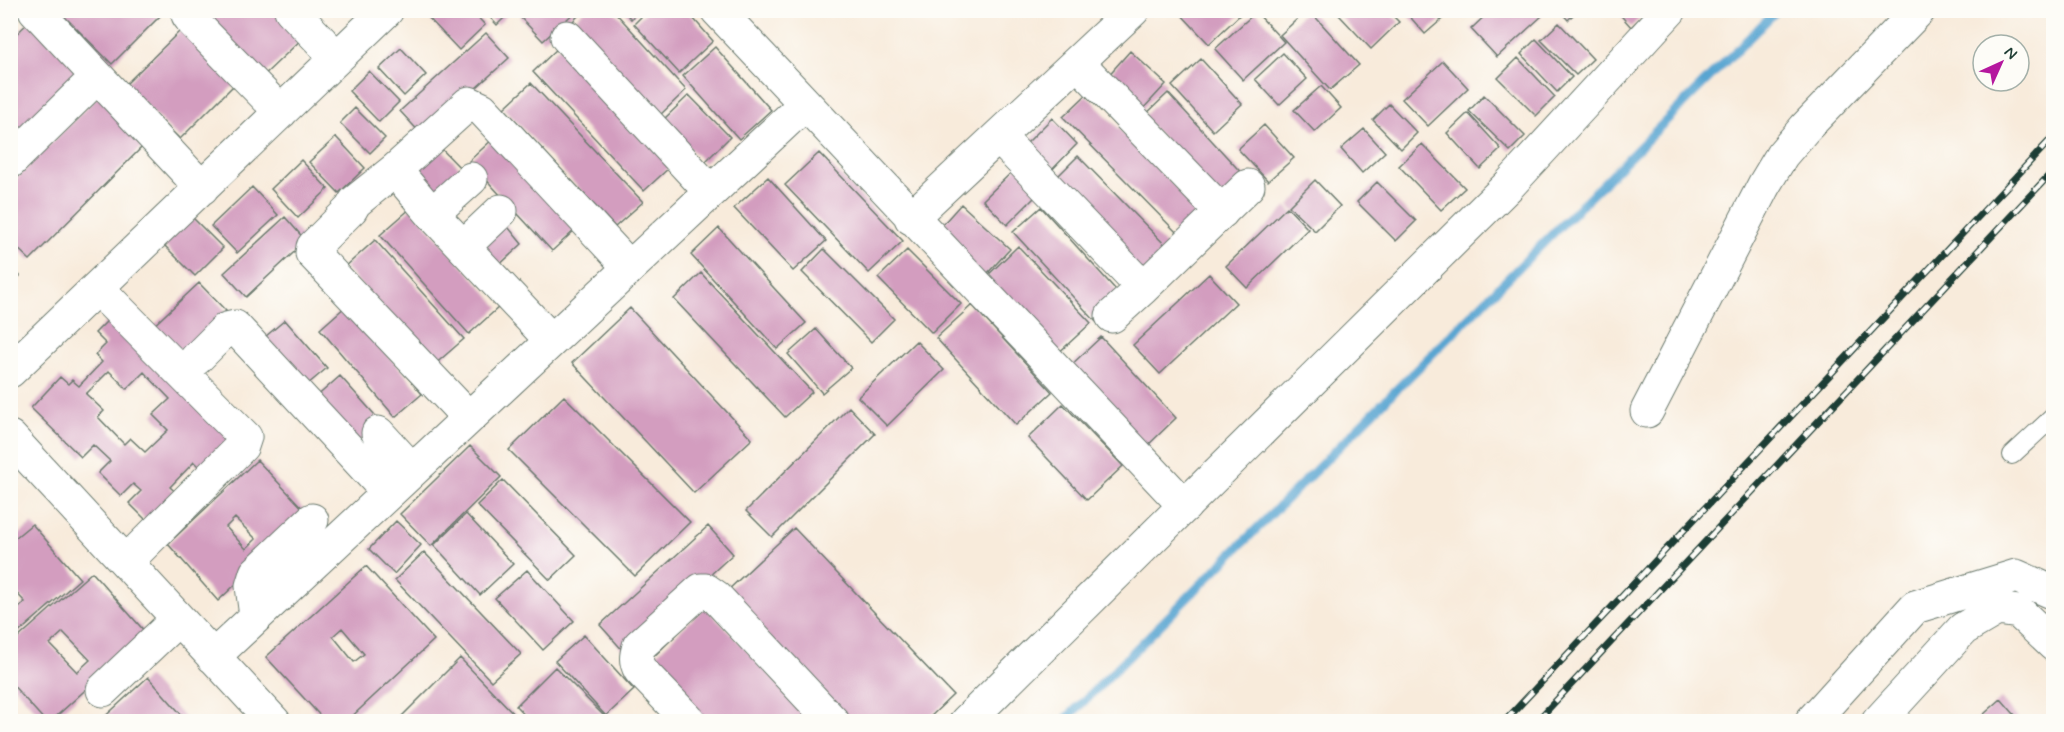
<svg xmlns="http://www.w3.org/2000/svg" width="2064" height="732" viewBox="0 0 2064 732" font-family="Mynerve,sans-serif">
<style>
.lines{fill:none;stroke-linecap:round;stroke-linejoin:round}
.stream{stroke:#59a5d1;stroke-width:9}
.building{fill:#d39dbf;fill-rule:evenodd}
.lane-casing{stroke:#6b7a6e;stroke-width:20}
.street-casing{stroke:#6b7a6e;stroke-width:35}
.secondary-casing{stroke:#6b7a6e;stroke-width:35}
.lane{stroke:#fff;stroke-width:18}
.street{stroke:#fff;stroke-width:33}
.secondary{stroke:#fff;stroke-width:33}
.rail-casing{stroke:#1f3d34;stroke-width:7}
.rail{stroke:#fdfcf7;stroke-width:4.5;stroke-dasharray:14;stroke-linecap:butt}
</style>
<rect width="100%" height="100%" fill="#fdfcf7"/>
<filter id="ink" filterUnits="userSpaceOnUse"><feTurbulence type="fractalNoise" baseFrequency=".0167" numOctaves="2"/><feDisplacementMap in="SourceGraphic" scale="12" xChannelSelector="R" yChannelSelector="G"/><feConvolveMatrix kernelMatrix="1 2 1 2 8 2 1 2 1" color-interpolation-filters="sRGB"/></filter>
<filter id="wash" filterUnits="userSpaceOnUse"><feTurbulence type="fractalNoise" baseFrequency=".008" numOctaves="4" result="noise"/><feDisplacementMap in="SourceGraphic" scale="24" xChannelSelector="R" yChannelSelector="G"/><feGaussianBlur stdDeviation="1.35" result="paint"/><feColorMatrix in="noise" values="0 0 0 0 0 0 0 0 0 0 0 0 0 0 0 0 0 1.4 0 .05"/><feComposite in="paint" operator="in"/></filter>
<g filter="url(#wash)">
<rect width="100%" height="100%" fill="#f8ebdb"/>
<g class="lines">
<path class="stream" d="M1063 722 1777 10"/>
</g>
<g id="blocks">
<path class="building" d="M58 10H163L164 12 112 64Z
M202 10H284L307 34 259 80Z
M426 10H471L485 25 459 50 424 13Z
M483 10H512L497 25Z
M527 10H577L543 41 520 17Z
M584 10H613L686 90 658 117 572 22Z
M623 10H639L631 19Z
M648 10H686L713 41 679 73 634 24Z
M1180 10H1245L1209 44 1179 12Z
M1307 10H1309L1359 65 1330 90 1280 35Z
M1343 10H1387L1399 22 1371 49 1339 15Z
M1404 10H1445L1448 14 1425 34Z
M1491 10H1537L1542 16 1497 57 1471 29Z
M1559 10H1578L1568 20Z
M1616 10H1648L1631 27Z
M1256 12 1284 42 1243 80 1215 49Z
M29 22 80 72 10 142V40Z
M1559 23 1593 59 1576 75 1541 40Z
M181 30 235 84 180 139 125 85Z
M486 33 509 58 423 136 400 111Z
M1536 39 1572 77 1557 92 1521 54Z
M560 46 671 166 644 191 533 72Z
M715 47 771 110 739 139 683 76Z
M401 48 426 75 404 96 379 69Z
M1130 51 1166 84 1141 111 1106 78Z
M1283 53 1307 79 1279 105 1255 79Z
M1518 58 1555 97 1536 116 1498 78Z
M1201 59 1242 104 1213 131 1172 86Z
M1443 61 1468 88 1428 126 1402 99Z
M369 71 399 102 379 122 349 91Z
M531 83 643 202 615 227 504 108Z
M1321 86 1341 108 1315 132 1294 110Z
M101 93 149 140 30 260 10 241V185Z
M1168 93 1247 179 1224 203 1143 117Z
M689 95 730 137 704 163 663 120Z
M1086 95 1204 216 1182 238 1063 117Z
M1484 95 1525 136 1510 151 1469 111Z
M1389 104 1417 133 1401 149 1373 120Z
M355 108 385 138 370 153 340 123Z
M1468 113 1501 149 1480 169 1447 133Z
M1052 118 1077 144 1047 175 1021 149Z
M1264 125 1294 158 1268 181 1238 149Z
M1364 129 1385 152 1362 173 1341 149Z
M336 137 365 168 339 193 309 162Z
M495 137 577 228 552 251 469 161Z
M432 139 465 173 439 199 406 165Z
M1422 144 1465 188 1441 210 1399 166Z
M819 153 903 241 869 273 785 185Z
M1078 156 1172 252 1146 278 1052 182Z
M301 160 328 189 298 218 271 189Z
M1019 165 1042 190 1007 225 983 200Z
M768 177 826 241 793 271 734 208Z
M1315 180 1340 206 1315 231 1289 206Z
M1377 182 1416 221 1396 241 1357 202Z
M252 187 278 215 237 253 211 226Z
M961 204 1010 249 984 277 935 233Z
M1041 207 1125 300 1098 324 1013 232Z
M1287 207 1308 229 1247 288 1226 266Z
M411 208 499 307 469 334 380 235Z
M499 216 522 244 495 269 472 243Z
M192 217 223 248 195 276 164 245Z
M285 217 306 241 246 297 224 273Z
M719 228 806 323 777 349 691 255Z
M375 240 464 339 433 366 345 267Z
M1018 246 1091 323 1055 356 983 280Z
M824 249 894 319 871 342 802 272Z
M907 250 961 304 932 333 878 278Z
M10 266 20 276 10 284Z
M701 273 812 392 785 417 674 299Z
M1209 274 1236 303 1160 374 1133 345Z
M199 283 226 311 176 359 149 330Z
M972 305 1052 392 1016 425 936 338Z
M346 306 422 394 395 417 320 329Z
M630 308 752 439 694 493 572 363Z
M109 319 238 439 205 473 194 462 170 487 182 498 153 527 129 503 141 491 133 484 121 496 98 473 110 461 93 445 81 457 31 408 60 377 68 384 72 380 79 386 102 362 95 355 106 344 95 333ZM109 371 127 389 144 372 170 399 153 415 168 430 145 452 130 438 124 444 98 417 104 411 86 394Z
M285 320 327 368 301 390 259 342Z
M816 329 851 368 822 393 788 354Z
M1101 337 1176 418 1145 448 1069 367Z
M916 341 944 370 887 426 858 397Z
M340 376 383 424 358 447 314 399Z
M564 396 690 522 635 576 509 450Z
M1063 404 1123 466 1087 500 1028 438Z
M849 407 875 434 772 537 746 511Z
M470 446 501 477 431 546 400 514Z
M257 460 309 515 218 601 168 544ZM235 518 256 539 246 549 226 527Z
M503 480 576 555 550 580 477 505Z
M466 514 513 564 480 595 434 545Z
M396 521 421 545 394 574 369 549Z
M32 524 80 579 10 640V602L17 610 25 602 10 586V542Z
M708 526 733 554 625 653 600 625Z
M794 528 953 695 925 722H849L726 592Z
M424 552 521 654 491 681 395 580Z
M366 566 434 640 346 722H326L266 657ZM342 628 364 654 354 662 333 636Z
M527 570 574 621 543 650 495 598Z
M92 572 147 634 50 722H46L10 682V645ZM63 632 90 660 77 672 50 644Z
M705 607 816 722H701L646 664Z
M584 635 634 690 606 716 555 661Z
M460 658 522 722H396Z
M555 667 610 722H531L516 706Z
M148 677 188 722H99Z
M2001 699 2021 722H1975Z"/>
</g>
</g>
<g filter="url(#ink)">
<use href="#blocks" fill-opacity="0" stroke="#6b7a6e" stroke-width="1.5"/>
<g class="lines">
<g class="lane-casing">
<path id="lane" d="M2012 455 2054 416"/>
</g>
<g class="street-casing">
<path id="street" d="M35 10 202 188
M188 10V15L193 22 281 112
M291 10 337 58
M717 10 1185 506
M567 37 710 191
M1078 63 1222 212
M999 137 1143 288 1248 186
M10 162 97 77
M395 170 355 202 351 209 313 247 312 253 468 417
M432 214 471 179
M911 218 1133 10
M463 247 501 211
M97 288 245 437 242 446 126 562
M1112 316 1143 288
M551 340 432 214 395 170 469 103 482 109 629 267
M196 359 226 329 235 327 388 492
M10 371 387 10
M1647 411 1764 185 1782 155 1805 128 1919 10
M378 433 412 470
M10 437 274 722
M256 616 252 586 256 573 312 520
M213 657 805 104
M103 690 178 619
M690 722 640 670C635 661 636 656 639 646L701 590H706L716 597 833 722
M1811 722 1915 607 2016 576 2054 593
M1878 722 1963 629 1997 609 2019 612 2054 645"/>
</g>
<g class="secondary-casing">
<path id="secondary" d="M966 722 1509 185 1670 10"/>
</g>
<use href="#lane" class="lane"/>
<use href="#street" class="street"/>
<use href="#secondary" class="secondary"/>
<g class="rail-casing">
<path id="rail" d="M1504 722 2054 136
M1536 722 2054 170"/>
</g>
<use href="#rail" class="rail"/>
</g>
</g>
<rect width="2064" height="732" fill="none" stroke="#fdfcf7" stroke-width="36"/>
<g transform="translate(2001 63) rotate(45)"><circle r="28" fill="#fdfcf7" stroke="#a4b0a9" stroke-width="1.5"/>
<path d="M0-4.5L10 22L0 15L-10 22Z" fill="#b5179e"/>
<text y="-9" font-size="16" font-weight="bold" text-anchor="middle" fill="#1f3d34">N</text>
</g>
</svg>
